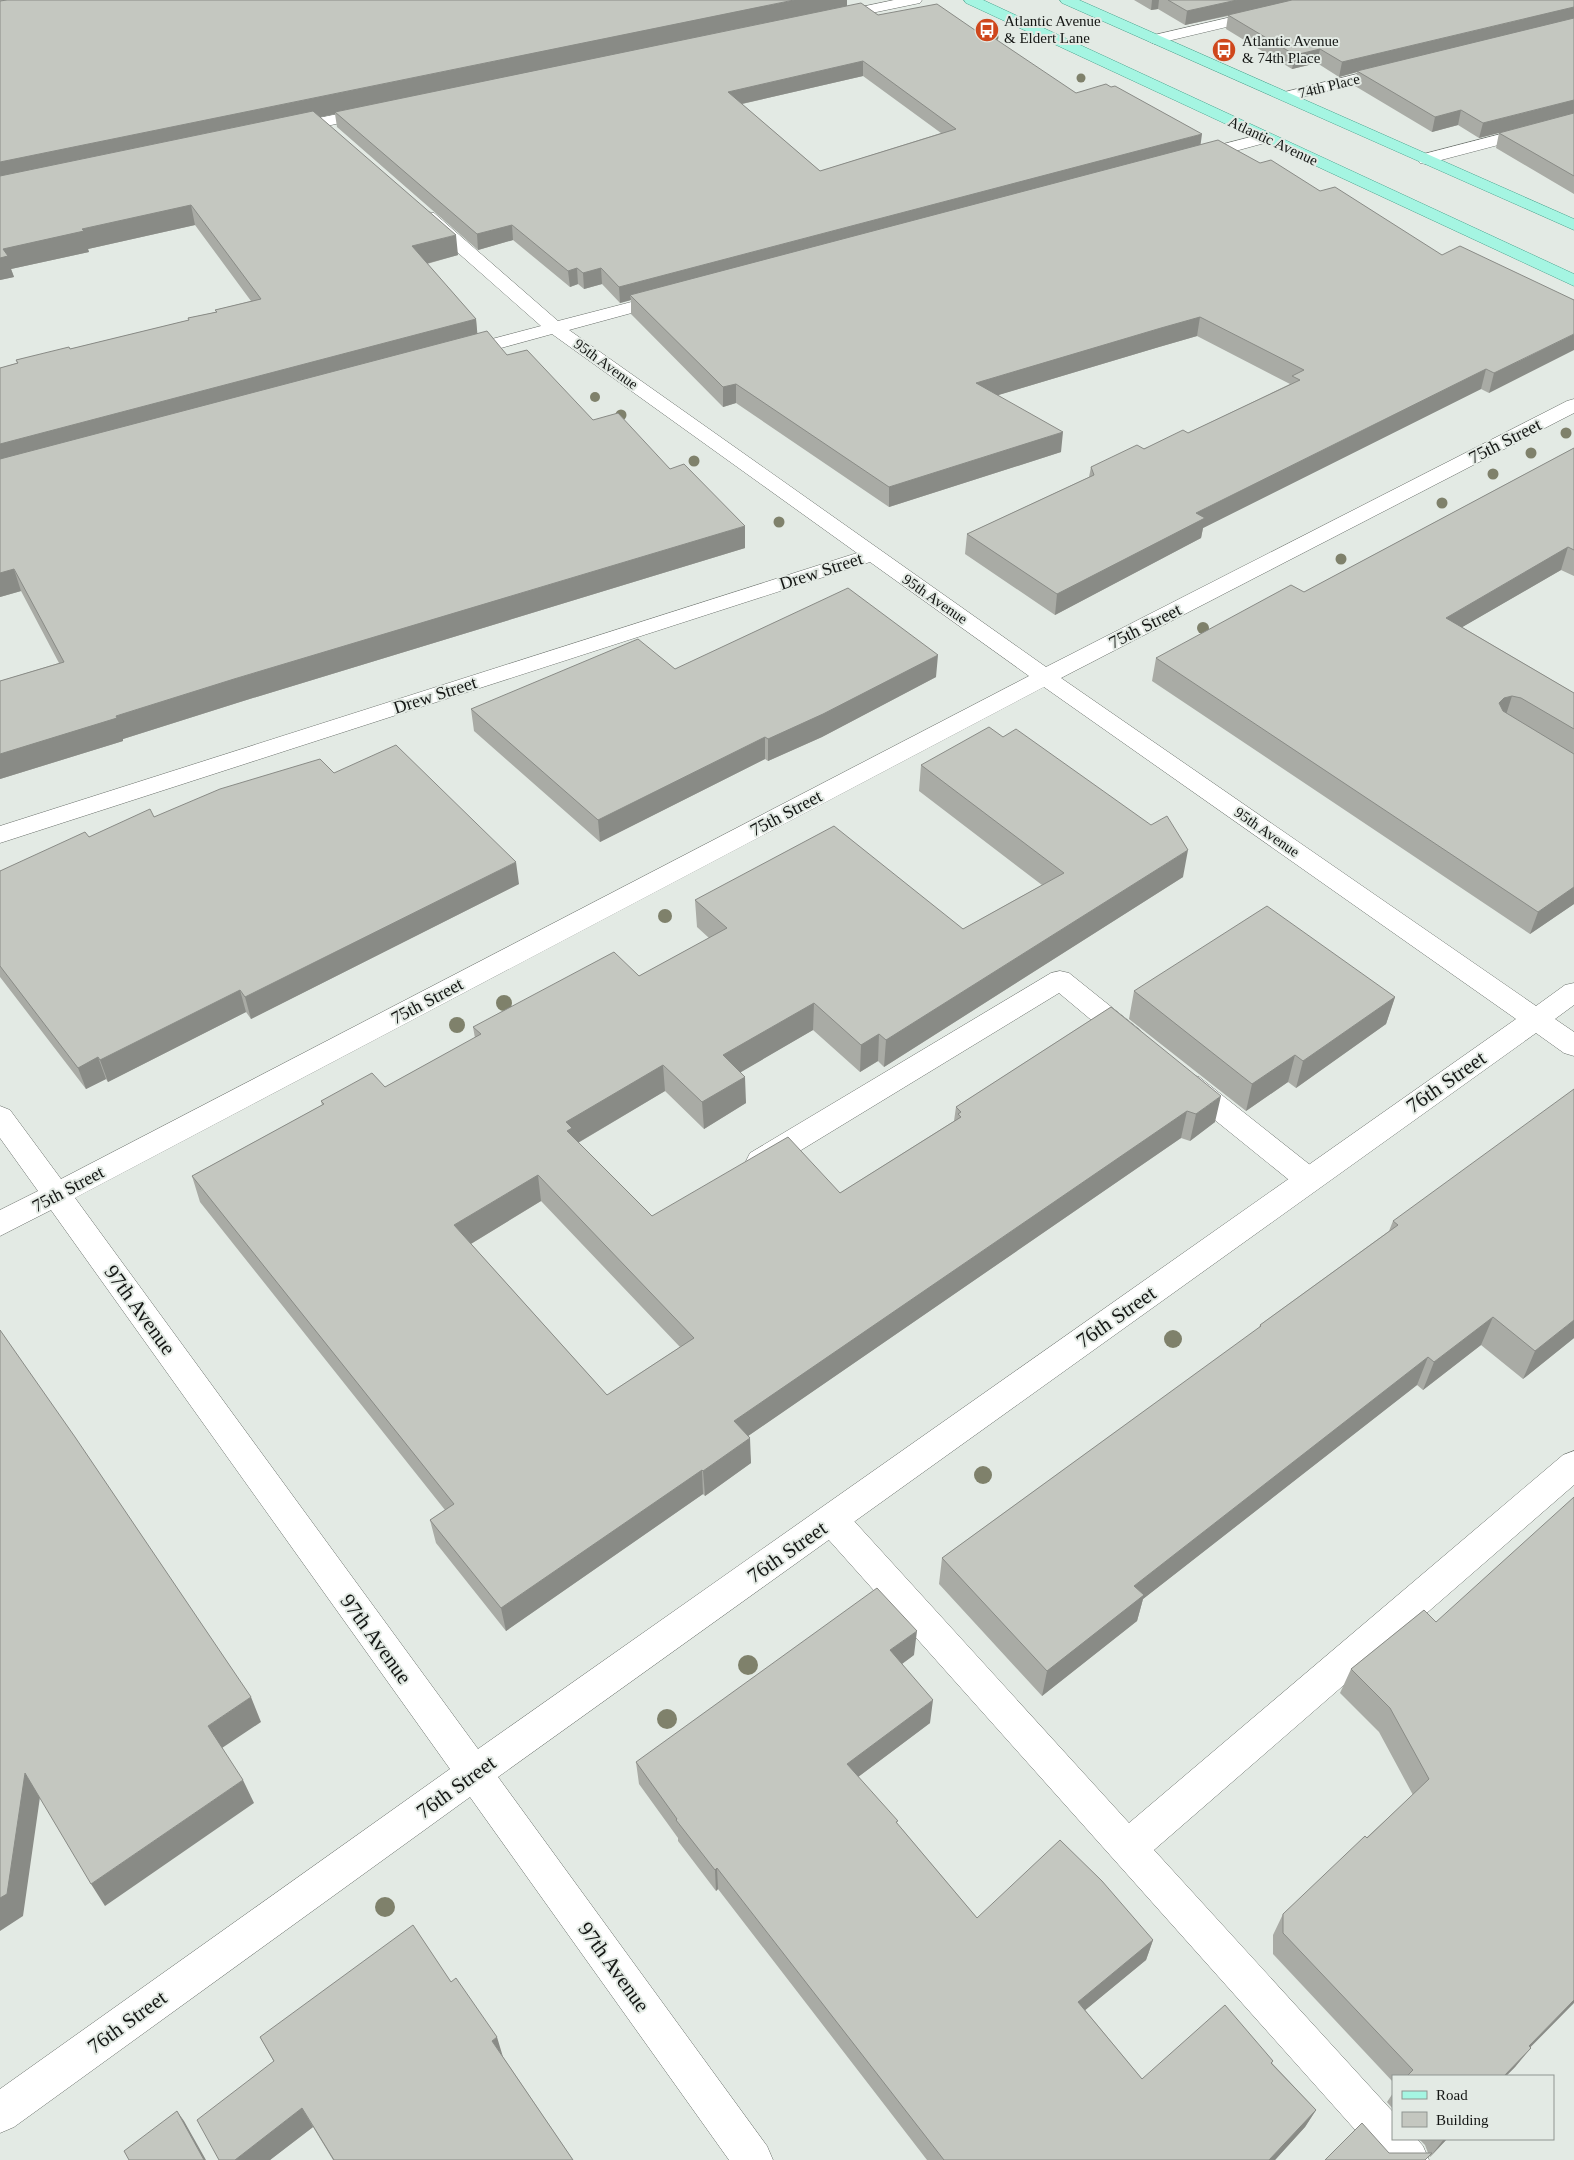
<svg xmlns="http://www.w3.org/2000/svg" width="1574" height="2160" viewBox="0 0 1574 2160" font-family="Georgia,serif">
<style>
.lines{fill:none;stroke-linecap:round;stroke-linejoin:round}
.service-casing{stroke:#696f6a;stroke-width:1}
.minor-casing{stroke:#696f6a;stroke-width:1}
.primary-casing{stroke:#4ba38e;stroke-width:1}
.service{fill:#fff;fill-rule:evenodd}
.minor{fill:#fff;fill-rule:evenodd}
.primary{fill:#a5f5e2;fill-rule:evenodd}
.tree{fill:#7f816b}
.wall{fill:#a9aba5;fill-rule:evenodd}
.shaded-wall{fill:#898b86}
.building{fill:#c4c7c0;stroke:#898b86;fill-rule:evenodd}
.labels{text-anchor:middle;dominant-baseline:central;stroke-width:4;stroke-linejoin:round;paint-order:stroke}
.far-poi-label{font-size:15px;fill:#141614;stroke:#e3eae4;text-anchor:start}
.far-street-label{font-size:15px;fill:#141614;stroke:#e3eae4}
.street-label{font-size:18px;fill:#141614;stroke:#e3eae4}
.near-street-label{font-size:21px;fill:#141614;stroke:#e3eae4}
</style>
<rect width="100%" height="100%" fill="#e3eae4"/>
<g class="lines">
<g class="service-casing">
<path id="service" d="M1304 0H1330L1328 3 1323 4 1155 44 1150 42 1147 39 1150 36Z
M1574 115V125L1426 164 1420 163 1418 159 1420 155Z
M1060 971 1069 973 1140 1030 1143 1037 1140 1044 1130 1047 1120 1044 1059 993 770 1169 760 1172 750 1169 746 1161 750 1153 1051 973Z
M1189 1074 1199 1077 1319 1172 1323 1180 1319 1188 1309 1191 1299 1188 1179 1091 1175 1084 1179 1077Z
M1574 1451V1485L1154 1850 1393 2112V2139H1417L1423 2146 1429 2160H1382L820 1530 816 1520 820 1510 832 1506 844 1510 1129 1823 1563 1455Z"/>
</g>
<g class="minor-casing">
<path id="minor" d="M894 0H922L920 3 915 4 833 21 828 20 826 17 828 14Z
M1393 65 1398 67 1401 70 1398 73 1287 101 1281 99 1279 96 1281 93Z
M372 107 378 109 380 112 378 115 289 134 283 132 281 129 283 126 289 124Z
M1266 133 1272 135 1274 138 1272 141 1195 162 1189 161 1187 157 1189 153Z
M428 212 434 213 558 321 666 293 672 294 675 298 672 302 569 330 1046 667 1567 401 1574 399V413L1061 678 1536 1006 1565 985 1574 983V1005L1555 1019 1574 1032V1056L1564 1053 1536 1033 498 1777 767 2146 773 2160H729L470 1797 14 2127 0 2133V2089L450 1769 51 1210 0 1236V1210L38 1191 0 1138V1106L10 1110 61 1179 1029 676 870 562 0 843V826L857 553 552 334 461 359 454 357 452 353 454 349 541 326 422 221 419 217 422 213ZM1044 687 1516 1019 478 1749 75 1198Z"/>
</g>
<g class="primary-casing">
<path id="primary" d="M964 0H983L1574 274V286L966 3Z
M1060 0H1079L1574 219V230L1062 3Z"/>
</g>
<use href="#service" class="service"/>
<use href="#minor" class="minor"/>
<use href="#primary" class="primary"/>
</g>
<g class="tree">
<circle cx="994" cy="37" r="4.5"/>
<circle cx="1081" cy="78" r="4.5"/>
<circle cx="595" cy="397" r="5"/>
<circle cx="621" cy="415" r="5.5"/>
<circle cx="1566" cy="433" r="5.5"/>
<circle cx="1531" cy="453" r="5.5"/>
<circle cx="694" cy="461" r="5.5"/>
<circle cx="1493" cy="474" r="5.5"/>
<circle cx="1442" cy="503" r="5.5"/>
<circle cx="779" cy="522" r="5.5"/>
<circle cx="1341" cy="559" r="5.5"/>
<circle cx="1203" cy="628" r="6"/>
<circle cx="665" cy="916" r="7"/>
<circle cx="504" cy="1003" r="8"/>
<circle cx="457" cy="1025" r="8"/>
<circle cx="1173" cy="1339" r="9"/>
<circle cx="983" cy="1475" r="9"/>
<circle cx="748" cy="1665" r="10"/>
<circle cx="667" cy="1719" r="10"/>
<circle cx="385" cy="1907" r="10"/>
</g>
<path class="wall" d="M0 0 847 6 878 15 985 37 1076 93 1200 145 1260 163 1320 191 1442 255 1574 300 1489 393 1481 389 1203 528 1201 538 1055 615 965 554 967 534 1089 477 1091 467 1188 433 1290 384 1197 336 1159 347 998 395 1061 452 889 507 736 403 723 407 631 314V300L620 303 602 284 584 289 578 284 570 287 513 240 478 250 337 127 335 114 320 117 458 255 427 264 476 319 477 334 507 355 593 420 670 469 745 548 240 702 123 739V741L0 779V681L59 663 21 591 0 597V368L17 363 16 360 70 349 189 320 188 318 216 312 215 310 251 301 195 225 88 249 89 252 11 269 14 277 0 280ZM863 76 941 133 820 171 742 104Z
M1134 0H1574V194L1496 148 1499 133 1513 129 1479 138 1458 125 1432 132 1355 86 1357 72 1339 77 1317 63 1292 69 1226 29 1228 16 1185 25 1158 9 1151 10Z
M1574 448V576L1561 570 1462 627 1574 693V904L1530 934 1152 681 1156 658 1304 592Z
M675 669 936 677 822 737 768 761 765 759 600 842 474 731 471 709Z
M921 765 1183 877 884 1067 878 1061 860 1072 813 1030 740 1072 746 1103 704 1129 665 1091 578 1143 652 1216 840 1193 954 1121 956 1107 1111 1007 1215 1122 1190 1141 1181 1138 748 1436 751 1463 705 1496 703 1494 506 1631 436 1543 430 1520 445 1510 200 1202 192 1176 322 1105 321 1101 385 1087 475 1038 473 1027 639 976 709 938 697 927 695 900 963 929 1042 885 919 791ZM541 1201 680 1347 607 1395 471 1244Z
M334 773 519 884 251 1019 246 1012 108 1082 106 1079 86 1089 0 977V871L89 837 154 817Z
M1134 991 1395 997 1386 1024 1296 1088 1288 1082 1246 1111 1129 1019Z
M1393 1221 1574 1338 1523 1379 1481 1345 1423 1390 1417 1385 1143 1599 1137 1621 1042 1696 939 1584 942 1558 1259 1328 1260 1325 1389 1231Z
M1424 1610 1530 2047 1515 2067 1506 2076H1393V2082L1273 1954V1935L1283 1914 1413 1795 1379 1732 1340 1693 1351 1669Z
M914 1655 902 1664 930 1723 858 1777 977 1918 1153 1940 1146 1960 1085 2010 1142 2079 1273 2061 1272 2063 1316 2110 1305 2127 1275 2160H927L718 1889 716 1891 678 1841V1838L639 1784 636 1762Z
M451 1982 503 2057 573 2160H333L313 2127 270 2160H219L274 2062 260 2037Z
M1393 2093V2109L1387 2102Z
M1419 2139H1447L1430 2157 1429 2156 1389 2153H1428L1425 2145Z"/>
<path class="shaded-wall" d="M794 0H847V8L335 112V114L0 184V162Z
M1152 0H1159L1158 9 1151 10Z
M1237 0H1296L1185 25 1187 11Z
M1574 7V20L1357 71V72L1339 77 1342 62Z
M1320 49 1317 63 1292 69 1295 55Z
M863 61V76L728 107V92Z
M1574 100V114L1479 138 1483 123Z
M1461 110 1458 125 1432 132 1435 117Z
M1202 134 1200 149 630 295 631 300 620 303 619 287Z
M191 205 195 225 88 249 89 252 11 269 14 277 0 280V258L3 249 82 229Z
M512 225 513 240 478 250 477 234Z
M456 235 458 255 414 267 412 246Z
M577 268 578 284 570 287 568 271Z
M601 268 602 284 584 289 583 273Z
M1200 317 1197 336 1159 347 975 402 976 383 1161 328Z
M476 319 478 340 0 467V444Z
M1574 334V350L1489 393 1494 373Z
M1486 369 1481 389 1203 528 1201 538 1055 615 1057 594 1196 513Z
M736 384V403L723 407V387Z
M1063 432 1061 452 889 507V487Z
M745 526V548L240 702 123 739V741L0 779V754L116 716 234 679Z
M1568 547 1561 570 1440 640 1446 618Z
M14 569 21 591 0 597V573Z
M938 655 936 677 822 737 768 761V739Z
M1512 696 1505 718 1499 703 1504 698Z
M765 737V759L600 842 598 820Z
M1188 850 1183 877 884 1067 886 1040Z
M516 862 519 884 251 1019 245 997Z
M1574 887V904L1530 934 1538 912Z
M240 990 246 1012 108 1082 100 1060Z
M1395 997 1386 1024 1296 1088 1303 1061Z
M814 1003 813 1030 724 1082 723 1055Z
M879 1034 878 1061 860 1072 861 1045Z
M1295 1055 1288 1082 1246 1111 1252 1084Z
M98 1057 106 1079 86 1089 78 1068Z
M663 1065 665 1091 574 1145 570 1158 566 1122Z
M745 1077 746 1103 704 1129 702 1102Z
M1221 1096 1215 1122 1190 1141 1196 1114Z
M1187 1111 1181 1138 735 1445 734 1421Z
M538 1175 541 1201 459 1251 454 1225Z
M1493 1317 1481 1345 1423 1390 1434 1362Z
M1574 1320V1338L1523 1379 1535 1351Z
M1428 1357 1417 1385 1143 1599 1137 1621 1042 1696 1047 1671 1134 1586Z
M750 1438 751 1463 705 1496 703 1471Z
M702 1470 703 1494 506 1631 501 1608Z
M917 1631 914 1655 888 1674 890 1650Z
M251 1697 261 1722 219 1750 208 1726Z
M933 1700 930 1723 846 1786 847 1764Z
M25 1773 40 1797 23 1916 0 1931V1898Z
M243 1780 254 1803 105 1906 91 1884Z
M717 1868 718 1889 716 1891 715 1870Z
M1153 1940 1146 1960 1072 2021 1078 2002Z
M1574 2000V2003L1513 2065 1529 2046Z
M497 2037 503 2057 492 2041Z
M1531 2048 1515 2067 1506 2076H1504Z
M302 2108 313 2127 270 2160H235Z
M1316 2110 1305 2127 1275 2160H1269Z
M177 2111 184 2121 206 2160H204Z
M1444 2139H1447L1430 2157Z"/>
<path class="building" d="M7 0H794L0 162V1Z
M1168 0H1237L1187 11Z
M1292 0H1574V7L1342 62 1320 49 1295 55 1228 15Z
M861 3 878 15 937 4 985 37 991 36 1076 93 1106 84 1111 87 1115 86 1202 134 619 287 601 268 583 273 577 268 568 271 512 225 477 234 335 112ZM863 61 956 129 820 171 728 92Z
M1574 18V100L1483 123 1461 110 1435 117 1357 71Z
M313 111 456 235 412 246 476 319 0 444V368L18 363 16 360 69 347 70 349 189 320 188 318 217 312 215 310 261 299 191 205 82 229 84 231 3 249 8 256 0 258V176Z
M1574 113V176L1499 133Z
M1218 140 1260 163 1271 160 1320 191 1335 187 1442 255 1460 246 1574 300V334L1494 373 1486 369 1196 513 1205 518 1057 594 967 534 1094 475 1091 467 1137 445 1144 449 1183 430 1188 433 1300 380 1292 376 1304 370 1200 317 1161 328 976 383 1063 432 889 487 736 384 723 387 630 295Z
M487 331 507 355 527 350 593 420 618 413 670 469 684 464 745 526 234 679 116 716 117 718 0 754V681L64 662 14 569 0 573V459Z
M1574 448V550L1568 547 1446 618 1574 693V729L1521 698 1512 696 1504 698 1499 703 1503 711 1574 754V887L1538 912 1156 658 1291 585 1304 592Z
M848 588 938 655 823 714 768 739 765 737 598 820 471 709 638 639 675 669Z
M989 727 1003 737 1016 729 1151 825 1167 816 1188 850 886 1040 879 1034 861 1045 814 1003 723 1055 745 1077 702 1102 663 1065 566 1122 572 1128 567 1131 652 1216 788 1137 840 1193 961 1117 958 1114 961 1112 956 1107 1111 1007 1221 1096 1196 1114 1187 1111 734 1421 750 1438 703 1471 702 1470 501 1608 430 1520 454 1504 192 1176 324 1104 321 1101 372 1073 385 1087 481 1034 473 1027 614 952 639 976 727 928 695 900 834 826 963 929 1064 873 921 765ZM538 1175 694 1338 607 1395 454 1225Z
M396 745 516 862 245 997 240 990 100 1060 98 1057 78 1068 0 966V871L85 832 89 837 150 809 154 817 220 789 320 759 334 773Z
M1267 906 1395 997 1303 1061 1295 1055 1252 1084 1134 991Z
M1574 1089V1320L1535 1351 1493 1317 1434 1362 1428 1357 1134 1586 1144 1595 1047 1671 942 1558 1261 1326 1260 1325 1398 1225 1393 1221Z
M0 1330 75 1437 251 1697 208 1726 243 1780 91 1884 25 1773 7 1894 0 1898Z
M1574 1497V2000L1529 2046 1531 2048 1504 2076H1407L1413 2070 1283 1933V1914L1365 1836 1367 1838 1429 1779 1390 1708 1351 1669 1424 1610 1436 1622Z
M877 1588 917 1631 890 1650 933 1700 847 1764 898 1821 896 1822 977 1918 1060 1840 1102 1881 1153 1940 1078 2002 1142 2079 1225 2005 1273 2061 1271 2063 1316 2110 1269 2160H944L717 1868 715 1870 676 1820 677 1819 636 1762Z
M413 1925 451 1982 456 1978 497 2037 492 2041 573 2160H334L302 2108 235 2160H219L197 2120 274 2061 260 2037Z
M177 2111 204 2160H129L124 2151Z
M1362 2123 1389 2153H1432L1425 2160H1325Z"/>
<defs>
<g id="bus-disc" transform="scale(1.25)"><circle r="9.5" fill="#cf471c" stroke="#e3eae4"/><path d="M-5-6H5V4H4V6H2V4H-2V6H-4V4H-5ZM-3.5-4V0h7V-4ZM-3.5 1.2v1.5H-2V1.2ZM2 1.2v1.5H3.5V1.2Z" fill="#fff"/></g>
</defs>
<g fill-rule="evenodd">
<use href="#bus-disc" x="987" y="30"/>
<use href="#bus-disc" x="1224" y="50"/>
</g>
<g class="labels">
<g class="far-poi-label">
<text x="1004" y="21">Atlantic Avenue<tspan x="1004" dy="17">&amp; Eldert Lane</tspan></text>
<text x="1242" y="41">Atlantic Avenue<tspan x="1242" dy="17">&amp; 74th Place</tspan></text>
</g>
<g class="far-street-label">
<text transform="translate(1329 86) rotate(-14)">74th Place</text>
<text transform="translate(1273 141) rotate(25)">Atlantic Avenue</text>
<text transform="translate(606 364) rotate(36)">95th Avenue</text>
<text transform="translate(935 599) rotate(35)">95th Avenue</text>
<text transform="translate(1267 832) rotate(35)">95th Avenue</text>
</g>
<g class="street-label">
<text transform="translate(1505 441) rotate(-27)">75th Street</text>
<text transform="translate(821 571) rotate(-18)">Drew Street</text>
<text transform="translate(1145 626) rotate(-27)">75th Street</text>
<text transform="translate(435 695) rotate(-18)">Drew Street</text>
<text transform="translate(786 813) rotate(-28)">75th Street</text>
<text transform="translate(427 1001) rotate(-28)">75th Street</text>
<text transform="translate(68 1189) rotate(-28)">75th Street</text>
</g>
<g class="near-street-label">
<text transform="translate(1446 1082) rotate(-35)">76th Street</text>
<text transform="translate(140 1310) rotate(54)">97th Avenue</text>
<text transform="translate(1116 1317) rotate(-35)">76th Street</text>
<text transform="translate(787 1552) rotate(-35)">76th Street</text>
<text transform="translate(376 1639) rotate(54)">97th Avenue</text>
<text transform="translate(456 1787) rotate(-36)">76th Street</text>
<text transform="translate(614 1967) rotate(54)">97th Avenue</text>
<text transform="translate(127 2022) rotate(-36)">76th Street</text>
</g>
</g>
<rect x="1392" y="2075" width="162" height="65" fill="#e3eae4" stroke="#909591"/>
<rect x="1402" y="2091" width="25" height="8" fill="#a5f5e2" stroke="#909591"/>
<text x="1436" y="2100" font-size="15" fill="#141614">Road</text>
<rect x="1402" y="2112" width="25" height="15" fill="#c4c7c0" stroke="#909591"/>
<text x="1436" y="2125" font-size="15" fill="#141614">Building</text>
</svg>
